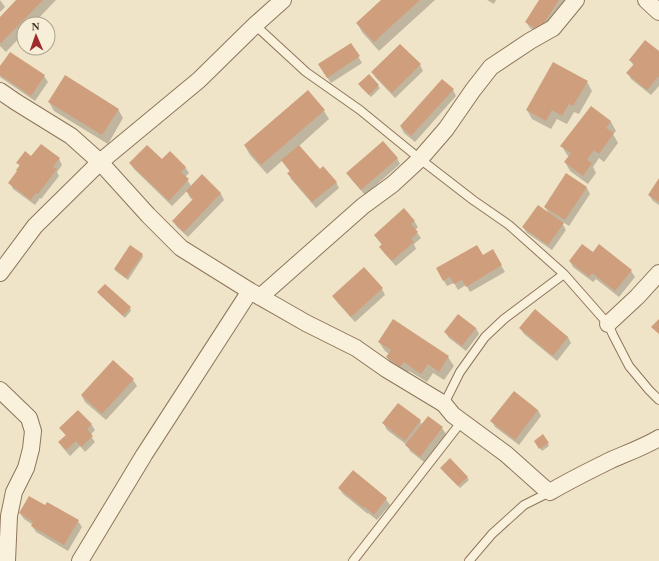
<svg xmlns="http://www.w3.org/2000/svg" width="659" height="561" viewBox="0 0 659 561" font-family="'Times New Roman',serif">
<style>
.shadow{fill:#0003}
.building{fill:#cf9f7d}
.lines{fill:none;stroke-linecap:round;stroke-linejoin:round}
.lane-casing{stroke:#8d765c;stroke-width:10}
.street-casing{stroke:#8d765c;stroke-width:18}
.lane{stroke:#faf1dc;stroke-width:8}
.street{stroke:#faf1dc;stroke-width:16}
</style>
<rect width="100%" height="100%" fill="#f0e4c8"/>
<path class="shadow" d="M0 0 5 7 0 12Z
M18 0H56L33 24H24V33L6 52 0 46V18Z
M383 0H435L379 51 362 32 357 23Z
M487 0H496L494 4Z
M541 0H566L542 36 530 28 526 22Z
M351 44 362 63 331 83 319 65Z
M659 52V86L651 95 631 79 628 73 634 66 630 60Z
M10 53 44 76 48 82 35 101 0 77V68Z
M420 65 423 71 395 98 376 78 372 72Z
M587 82 592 91 579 114 574 112 567 124 557 119 551 129 532 119 527 110Z
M378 86 380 88 371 97 361 87Z
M453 90 456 96 415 142 404 133 401 127Z
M49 102 118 109 123 118 108 144 54 111Z
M591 107 611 122 616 131 613 134 618 143 604 162 599 158 593 167 596 173 588 184 570 171 565 162 569 157 567 155 562 146Z
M324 111 329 119 299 146 320 170 336 182 339 188 316 208 291 179 288 173 290 172 282 161 267 174 250 155 245 146Z
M31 158 59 159 62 165 57 172 59 176 41 199 40 198 35 205 13 189 10 183 20 167 18 163Z
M397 158 400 164 365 195 351 179 348 173Z
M162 161 185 167 189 173 185 177 192 187 202 176 221 194 224 200 188 237 177 227 173 221 193 200 190 198 187 191 172 206 134 169 130 163Z
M659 180V205L653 201 649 195Z
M587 188 590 194 569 226 561 221 566 230 552 250 527 233 523 227 550 215 545 207Z
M414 221 418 227 415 230 421 238 414 244 416 249 396 266 384 253 381 247 382 245 375 236Z
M599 245 631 271 635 277 619 297 596 279 593 282 573 267 570 261 593 253Z
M492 250 505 272 470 292 466 285 458 290 454 283 447 286 437 269 483 256Z
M142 254 143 257 128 280 117 272 115 270Z
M382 289 385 295 355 322 337 302 333 296Z
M99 292 130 308 131 311 125 318 100 295Z
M535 311 568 337 571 343 557 361 524 334 520 328Z
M458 315 476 328 479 334 466 351 449 338 445 332Z
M394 321 448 357 454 366 444 380 433 373 427 382 409 371 406 375 392 366 387 357 389 354 385 351 379 342Z
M113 361 133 380 137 386 106 420 85 402 82 396Z
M538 410 541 416 519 445 495 427 492 421Z
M420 421 422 425 442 428 446 434 424 462 410 451 407 445 387 430 384 424Z
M91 424 95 430 90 435 95 442 85 452 80 446 70 456 63 448 59 442 66 436 60 428Z
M535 441 548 444 549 446 542 451Z
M443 471 467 477 469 480 460 488Z
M339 488 386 499 390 505 377 520 368 513V514L343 494Z
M45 506 78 521 82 527 68 551 36 532 32 526 33 525 24 519 20 513Z"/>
<path class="building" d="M16 0H43L1 43H0V17Z
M381 0H420L374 42 356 23Z
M539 0H559L539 31 525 22Z
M645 40 659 51V76L647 90 626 73 634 64 629 60Z
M351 43 360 56 327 78 318 64Z
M400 44 421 64 392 93 371 72Z
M10 52 45 75 31 96 0 75V66Z
M553 62 588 81 573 106 569 104 562 116 552 110 546 121 526 110Z
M369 74 379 85 369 95 358 84Z
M65 75 119 109 102 135 48 102Z
M442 79 454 89 411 136 400 126Z
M308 90 325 110 261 165 244 145Z
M591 106 611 121 606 128 614 133 599 154 594 150 587 160 592 163 583 176 564 162 571 153 560 146Z
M383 141 398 158 361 190 346 173Z
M41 144 60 158 53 167 57 169 38 194 36 193 31 200 8 183 17 171 16 170 20 165 16 163 25 151 31 156Z
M147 145 162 159 170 151 186 167 181 172 189 179 169 201 129 163Z
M299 145 320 169 323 166 337 182 312 202 287 173 290 171 281 160Z
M566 173 587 187 565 220 544 207Z
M202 174 221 193 184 232 172 221 193 199 186 191Z
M659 178V202L648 195Z
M538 205 564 223 548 245 522 227Z
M404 208 415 221 411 224 418 232 411 239 414 242 392 261 379 247 382 244 374 235Z
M582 244 593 252 599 244 632 270 615 291 592 273 589 277 569 261Z
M130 245 143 254 126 278 114 269Z
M477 245 483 255 493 249 502 265 466 287 462 280 454 284 450 277 443 281 436 268Z
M364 267 383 288 351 317 332 296Z
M105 284 131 307 123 316 97 292Z
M535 309 568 337 553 356 519 328Z
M458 314 476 328 462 346 444 332Z
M393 319 449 356 439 372 428 364 421 374 404 362 400 367 386 357 391 350 378 342Z
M659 319V334L651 327Z
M113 360 134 379 102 414 81 395Z
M514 391 538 410 515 440 490 421Z
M398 403 421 420 405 441 382 423Z
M78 410 92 424 87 429 93 436 81 447 76 441 66 450 58 442 66 435 59 428Z
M428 416 443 427 420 457 405 445Z
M543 434 549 443 539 449 534 441Z
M450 458 468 477 458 486 440 468Z
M353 470 387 498 374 515 365 507 364 508 338 488Z
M29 496 45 505 47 502 79 520 64 545 31 526 33 522 19 513Z"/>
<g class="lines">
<g class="lane-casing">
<path id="lane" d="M255 25 306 72 360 110 420 159 473 200 509 225 564 274 608 324 613 335 629 366 649 390 659 400
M444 404 460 372 485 337 504 319 564 274
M353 561 462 421
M469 561 492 534 524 505 550 492"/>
</g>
<g class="street-casing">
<path id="street" d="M646 0 659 12
M0 91 16 102 71 136 100 162 148 215 181 248 250 291 306 323 356 348 386 369 444 404 453 415 506 454 543 487 550 492C570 480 591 470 611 460 627 453 644 447 659 438
M0 273 35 226 100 162 199 80 255 25 283 0
M260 297 363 206 393 184 420 159 446 129 473 90 491 67 530 41 553 28 576 0
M608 324 637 297 659 273
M0 390 29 418 33 431 31 449 26 468 14 492 9 516 7 561
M80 561 144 455 250 291"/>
</g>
<use href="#lane" class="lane"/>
<use href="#street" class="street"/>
</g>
<g transform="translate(36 36) rotate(358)"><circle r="19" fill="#f7eed8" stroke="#ada18e"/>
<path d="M0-3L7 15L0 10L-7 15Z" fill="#9e2a2b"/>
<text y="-6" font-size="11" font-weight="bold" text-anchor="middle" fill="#3d2e20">N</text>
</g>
</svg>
